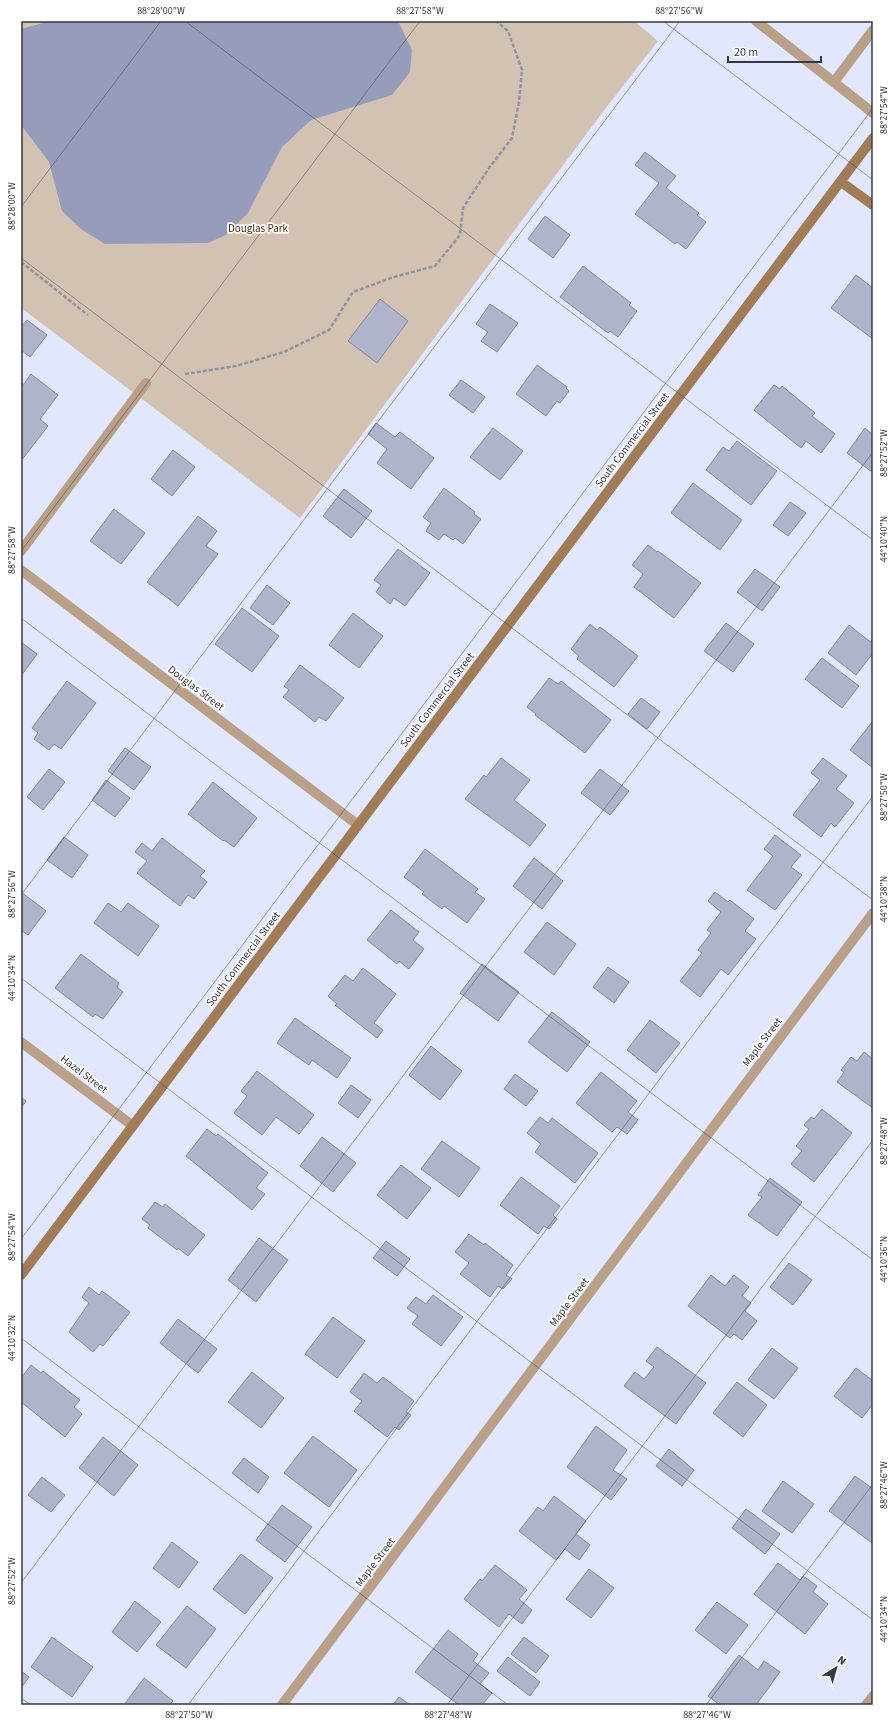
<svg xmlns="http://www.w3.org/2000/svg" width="894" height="1726" viewBox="0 0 894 1726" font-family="'Source Sans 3',sans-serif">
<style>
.green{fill:#d2c2b1}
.water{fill:#969dba}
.building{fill:#afb4ca;stroke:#83889d}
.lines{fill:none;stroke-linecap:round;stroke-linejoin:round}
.path{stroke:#8f94a4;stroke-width:2.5;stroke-dasharray:4 2;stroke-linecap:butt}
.lane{stroke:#b9a086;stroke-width:10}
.street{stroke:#b9a086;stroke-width:10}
.secondary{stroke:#a17c55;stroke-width:10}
.ticks{fill:none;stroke:#363841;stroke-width:1;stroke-opacity:0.45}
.labels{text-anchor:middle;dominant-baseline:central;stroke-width:3.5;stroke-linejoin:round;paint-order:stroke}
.park-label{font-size:11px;fill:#4c2b00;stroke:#fff}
.street-label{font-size:11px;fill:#363841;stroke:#fff}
.neatline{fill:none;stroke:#363841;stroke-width:1.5}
.ticks-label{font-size:10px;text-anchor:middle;fill:#363841}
</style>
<rect width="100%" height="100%" fill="#e1e7fe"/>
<path class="green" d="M21 21H634L658 41 605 109 300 518 21 308Z"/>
<path class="water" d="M50 21H398L412 50 410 72 392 95 311 120 282 147 248 213 226 235 208 243 105 244 81 229 62 211 49 162 21 125V29Z"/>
<path class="building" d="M645 152 676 176 666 188 699 213 697 215 706 222 686 249 677 242 675 244 635 214 659 183 635 165Z
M545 216 570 235 553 258 528 239Z
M583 266 631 303 629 305 637 311 618 337 610 331 608 333 560 297Z
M856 275 873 288V339L831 308Z
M380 299 408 321 377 363 348 341Z
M490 304 518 323 497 352 481 341 488 332 476 324Z
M27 320 47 335 30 357 21 350V327Z
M537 365 567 387 566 388 569 391 560 403 557 401 546 416 516 394Z
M31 374 58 395 40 419 48 426 21 461V388Z
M461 380 485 397 473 413 449 395Z
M774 385 780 389 782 386 815 413 812 416 835 434 821 453 806 441 801 448 754 410Z
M376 423 395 437 400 432 434 458 411 489 377 463 387 449 368 434Z
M493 428 523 451 500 480 470 457Z
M865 428 873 435 872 472 847 453Z
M737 441 777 471 751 505 706 470 723 447 729 451Z
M173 450 195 467 172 496 151 479Z
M693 483 742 520 720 550 671 513Z
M444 488 475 512 474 514 481 519 463 544 455 538 453 540 444 534 439 540 426 531 431 523 423 517Z
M344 489 372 511 351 538 323 516Z
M790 502 806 513 788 536 773 525Z
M114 509 145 533 121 564 90 541Z
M198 516 217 531 206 546 218 554 178 606 147 582Z
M648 545 657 552 658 551 701 583 674 618 634 587 643 574 632 565Z
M398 549 430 573 405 606 394 598 390 604 376 592 381 585 374 580Z
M755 569 780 587 762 611 737 592Z
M267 585 290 603 273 625 250 608Z
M242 608 279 636 252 672 215 644Z
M353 613 383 636 359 668 329 645Z
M726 623 754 644 733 672 704 651Z
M590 624 597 630 600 627 638 656 614 687 577 659 579 656 571 649Z
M849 625 873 644V653L856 675 828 653Z
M21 642 37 654 21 676Z
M822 658 859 686 842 708 805 679Z
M300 665 344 698 326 721 319 717 315 722 283 697 289 690 284 686Z
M549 678 558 684 561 681 611 720 585 753 535 715 536 714 527 707Z
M67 681 96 703 61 749 54 744 49 750 34 739 38 733 32 728Z
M641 698 660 712 647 729 628 714Z
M873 721V768L850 750Z
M125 748 151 767 134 790 108 771Z
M501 758 530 780 514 800 546 825 530 846 465 799 484 775 486 777Z
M823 758 847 776 836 789 854 803 835 827 831 823 821 837 793 815 820 780 811 773Z
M49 769 65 782 43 810 27 797Z
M600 769 629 791 610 815 581 793Z
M106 780 130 798 115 817 92 800Z
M213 782 257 818 234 847 224 840 223 841 188 814Z
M775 835 801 855 791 867 802 875 775 910 747 890 773 856 764 849Z
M64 837 88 855 72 878 47 860Z
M162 838 205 871 200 876 207 882 194 899 188 895 180 906 137 873 147 861 135 852 142 843 152 851Z
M425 849 478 889 475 892 485 899 467 923 444 906 442 909 422 894 424 892 404 877Z
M534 858 563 881 542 909 513 886Z
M21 892 46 911 28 935 21 930Z
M715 892 728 902 730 900 754 919 745 931 756 939 728 975 721 969 700 997 680 981 702 953 698 950 711 933 707 930 721 912 708 901Z
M108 903 121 912 128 903 159 926 138 956 94 923Z
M391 910 419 932 413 940 424 949 409 969 399 961 397 964 367 940Z
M547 922 576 944 554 975 524 952Z
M81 954 119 983 117 987 123 992 103 1019 95 1014 93 1017 55 988Z
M482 964 519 992 498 1021 460 993Z
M608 967 629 982 614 1003 593 987Z
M363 968 396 994 374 1023 383 1030 377 1038 335 1005 337 1004 328 996 345 975 353 981Z
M552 1012 590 1042 567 1072 528 1042Z
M295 1018 351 1058 337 1078 312 1060 309 1065 277 1043Z
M650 1020 680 1043 656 1073 627 1050Z
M431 1046 462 1071 440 1100 409 1075Z
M864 1052 873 1059V1108L837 1082 844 1072 841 1070 851 1057 857 1061Z
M257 1071 314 1115 299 1134 276 1117 262 1135 234 1113 247 1096 241 1091Z
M601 1072 637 1101 628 1112 638 1120 627 1134 617 1127 612 1132 576 1103Z
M515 1074 538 1091 526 1106 504 1089Z
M351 1085 371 1100 358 1118 338 1103Z
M21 1097 26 1101 21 1108Z
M822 1109 852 1133 814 1182 791 1164 802 1151 796 1146 809 1129 804 1125 811 1117 814 1119Z
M540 1117 548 1123 552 1118 598 1153 575 1183 535 1152 541 1144 527 1133Z
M207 1129 216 1136 218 1134 268 1173 256 1188 265 1194 252 1210 186 1156Z
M322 1137 356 1163 333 1192 300 1166Z
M442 1141 480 1168 459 1197 421 1169Z
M401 1165 431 1188 407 1219 377 1195Z
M521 1177 560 1206 553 1215 557 1219 549 1229 544 1226 538 1234 500 1205Z
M770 1178 802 1202 777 1236 748 1215 762 1197 758 1195Z
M155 1202 163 1207 165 1204 205 1235 188 1256 178 1248 177 1250 148 1228 150 1225 142 1219Z
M469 1234 484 1245 485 1243 513 1265 506 1275 512 1279 503 1289 498 1286 490 1297 460 1274 469 1263 455 1252Z
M259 1238 288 1260 256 1302 228 1280Z
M386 1241 410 1259 397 1276 373 1258Z
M789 1263 812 1280 793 1305 770 1287Z
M711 1275 725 1286 734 1275 749 1287 742 1296 751 1303 745 1311 757 1321 742 1340 734 1334 730 1338 688 1306Z
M89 1287 99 1295 102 1291 130 1312 103 1346 100 1344 93 1352 69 1332 89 1303 82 1297Z
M433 1295 463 1317 441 1346 412 1324 418 1316 407 1308 416 1297 426 1304Z
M333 1317 365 1341 337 1378 305 1354Z
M178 1319 217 1349 198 1373 160 1343Z
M657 1347 706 1383 676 1424 624 1386 635 1372 644 1379 654 1367 646 1361Z
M772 1348 798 1368 774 1399 748 1380Z
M31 1365 41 1373 43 1371 80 1400 74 1407 82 1414 65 1437 21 1402V1378Z
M856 1368 873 1381V1404L862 1418 834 1396Z
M252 1372 284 1398 261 1428 228 1402Z
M364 1373 377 1383 383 1377 414 1401 406 1412 411 1415 399 1430 395 1427 387 1437 354 1411 362 1401 350 1392Z
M737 1382 767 1405 743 1437 713 1413Z
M596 1426 627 1450 613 1470 627 1479 611 1500 567 1467Z
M313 1436 357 1470 329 1507 284 1473Z
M103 1437 138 1465 114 1496 79 1468Z
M669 1449 694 1470 682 1486 656 1466Z
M244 1458 269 1477 258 1493 232 1473Z
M855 1476 873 1489 872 1543 829 1511Z
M42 1477 65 1495 51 1512 28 1495Z
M783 1481 814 1504 792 1533 762 1511Z
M554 1496 586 1521 576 1534 590 1545 579 1560 565 1549 556 1560 519 1531 538 1507 543 1511Z
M282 1505 312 1527 285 1562 256 1540Z
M746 1509 780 1534 765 1554 732 1528Z
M172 1542 198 1562 179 1588 153 1568Z
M241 1554 273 1578 245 1614 213 1589Z
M778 1563 800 1580 803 1576 817 1586 813 1592 828 1604 805 1634 754 1594Z
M495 1565 527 1590 519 1599 532 1610 522 1624 509 1614 499 1627 464 1599 480 1579 482 1581Z
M589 1569 614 1588 591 1618 566 1599Z
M135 1601 161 1622 137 1652 112 1632Z
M717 1602 748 1625 726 1654 695 1630Z
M187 1606 216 1629 186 1668 156 1645Z
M448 1630 478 1654 473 1661 489 1673 480 1684 492 1693 482 1705H459L415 1672Z
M52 1637 93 1667 72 1697 31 1667Z
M524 1637 549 1656 536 1673 511 1654Z
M739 1655 758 1670 764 1661 780 1672 756 1705H720L708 1696Z
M508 1657 540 1682 530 1696 497 1671Z
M21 1671 29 1677 21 1688Z
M144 1678 173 1701 169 1705H124Z
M399 1697 410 1705H393Z"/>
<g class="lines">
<path class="path" d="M21 262 88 315
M185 374 236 366 284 352 329 330 353 292 394 277 435 266 460 235 463 208 489 168 512 138 519 102 522 70 508 31 496 21"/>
<path class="lane" d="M756 21 873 113
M834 82 873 30
M21 551 146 383"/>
<path class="street" d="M21 570 358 825
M21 1042 133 1126
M282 1705 873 913
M866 1705 873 1696"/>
<path class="secondary" d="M841 182 873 205
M21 1275 873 138"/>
</g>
<path class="ticks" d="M185 21 873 540M663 21 873 180M21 207 161 21M21 258 873 900M21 551 420 21M21 618 873 1260M21 895 680 21M21 978 873 1620M21 1239 873 108M21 1338 508 1705M21 1583 873 452M21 1698 31 1705M188 1705 873 796M447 1705 873 1140M706 1705 873 1484"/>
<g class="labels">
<g class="park-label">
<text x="258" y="228">Douglas Park</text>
</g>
<g class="street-label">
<text transform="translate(632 440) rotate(-53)">South Commercial Street</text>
<text transform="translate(196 688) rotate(37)">Douglas Street</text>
<text transform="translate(437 700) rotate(-53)">South Commercial Street</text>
<text transform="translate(243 959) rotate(-53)">South Commercial Street</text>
<text transform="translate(762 1042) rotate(-53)">Maple Street</text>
<text transform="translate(84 1074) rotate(37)">Hazel Street</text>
<text transform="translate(569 1302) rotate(-53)">Maple Street</text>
<text transform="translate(375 1562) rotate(-53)">Maple Street</text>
</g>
</g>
<rect width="894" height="1726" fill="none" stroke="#ffffff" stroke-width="44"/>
<g transform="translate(836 1668) rotate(37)" stroke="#ffffff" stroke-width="3" paint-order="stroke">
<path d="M0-3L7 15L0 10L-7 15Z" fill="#363841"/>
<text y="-6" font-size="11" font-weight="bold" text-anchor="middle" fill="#363841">N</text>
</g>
<path d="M728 56v6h93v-6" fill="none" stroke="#363841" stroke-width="2"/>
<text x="734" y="56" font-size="12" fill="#363841" stroke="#ffffff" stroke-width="3" paint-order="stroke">20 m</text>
<rect x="22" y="22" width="850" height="1682" class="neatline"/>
<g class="ticks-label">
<text x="161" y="14">88°28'00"W</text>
<text x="420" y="14">88°27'58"W</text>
<text x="679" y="14">88°27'56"W</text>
<text transform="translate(883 110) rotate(-90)" y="4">88°27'54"W</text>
<text transform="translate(11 206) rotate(-90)" y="4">88°28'00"W</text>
<text transform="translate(883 453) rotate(-90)" y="4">88°27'52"W</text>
<text transform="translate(883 539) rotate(-90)" y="4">44°10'40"N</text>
<text transform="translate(11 550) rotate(-90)" y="4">88°27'58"W</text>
<text transform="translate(883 797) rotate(-90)" y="4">88°27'50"W</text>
<text transform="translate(11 894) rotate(-90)" y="4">88°27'56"W</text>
<text transform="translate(883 899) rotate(-90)" y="4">44°10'38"N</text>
<text transform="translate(11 978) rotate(-90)" y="4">44°10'34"N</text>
<text transform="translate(883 1141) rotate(-90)" y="4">88°27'48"W</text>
<text transform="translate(11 1237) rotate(-90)" y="4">88°27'54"W</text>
<text transform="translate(883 1259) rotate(-90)" y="4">44°10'36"N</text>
<text transform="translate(11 1338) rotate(-90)" y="4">44°10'32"N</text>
<text transform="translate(883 1485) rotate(-90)" y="4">88°27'46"W</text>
<text transform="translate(11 1581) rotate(-90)" y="4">88°27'52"W</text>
<text transform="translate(883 1619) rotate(-90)" y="4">44°10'34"N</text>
<text x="189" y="1718">88°27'50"W</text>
<text x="448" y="1718">88°27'48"W</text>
<text x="707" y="1718">88°27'46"W</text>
</g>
</svg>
